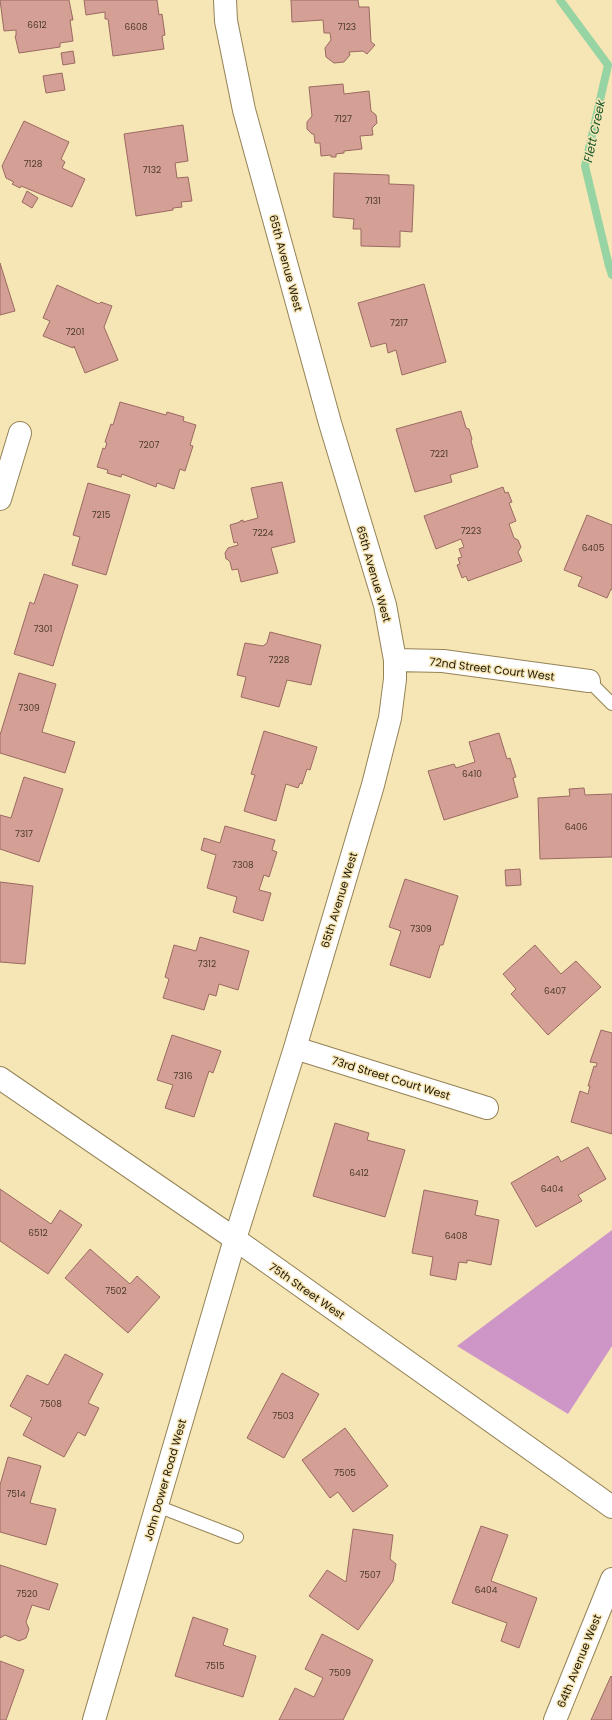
<svg xmlns="http://www.w3.org/2000/svg" width="612" height="1720" viewBox="0 0 612 1720" font-family="Poppins,sans-serif">
<style>
.forest{fill:#cd96c7}
.lines{fill:none;stroke-linecap:round;stroke-linejoin:round}
.stream{stroke:#97d4a3;stroke-width:8}
.building{fill:#d4a096;stroke:#9b6a62}
.service-casing{stroke:#948357;stroke-width:14}
.minor-casing{stroke:#948357;stroke-width:24}
.tertiary-casing{stroke:#948357;stroke-width:24}
.service{stroke:#fff;stroke-width:12}
.minor{stroke:#fff;stroke-width:22}
.tertiary{stroke:#fff;stroke-width:22}
.labels{text-anchor:middle;dominant-baseline:central;stroke-width:3;stroke-linejoin:round;paint-order:stroke}
.number-label{font-size:9px;fill:#4c392a}
.street-label{font-size:11px;fill:#1e1706;stroke:#f6e5b5}
.water-label{font-size:12px;font-style:italic;fill:#115428;stroke:#f6e5b5}
</style>
<rect width="100%" height="100%" fill="#f6e5b5"/>
<path class="forest" d="M612 1230V1346L568 1414 457 1346Z"/>
<g class="lines">
<path class="stream" d="M560 0 608 65 585 166 609 266 612 275"/>
</g>
<path class="building" d="M0 0H69L73 20H70L73 41 60 43V47L19 53 15 36H16V30L4 31Z
M84 0H157L159 15 162 14 165 35 162 36 164 49 113 56 108 19H105V12L86 15Z
M291 0H358L359 7H369L371 42 375 45 367 54 363 51 349 52 350 55 344 62 334 63 326 57 325 48 331 40 330 33H324L323 20 292 22Z
M73 51 75 63 63 65 61 53Z
M62 73 65 90 46 93 43 76Z
M343 84 344 94 369 91 371 111 376 115 377 123 372 128 373 135 360 136 362 149 344 151V153L336 154V157H331V155L321 156 320 143H315L314 134H312L307 129V122L312 116 309 87Z
M24 121 69 142 61 159 65 162 62 168 85 179 72 207 21 186 20 188 12 184 14 182 6 178 2 166Z
M183 125 188 161 175 163 177 178 188 177 192 201 181 202 182 207 173 208V210L136 216 124 134Z
M334 173 389 175V184L414 185 412 232 400 231V247L361 246V229H353L354 219 333 217Z
M27 191 38 198 32 208 22 202Z
M0 263 15 311 0 315Z
M424 284 446 362 402 375 396 350 388 353 386 343 371 347 358 303Z
M57 285 99 304 101 302 112 306 104 327 118 360 85 373 74 346 73 348 43 336 50 321 43 318Z
M120 402 166 415 167 412 184 417 183 421 196 425 190 445 193 446 185 471 180 469 174 489 157 483 156 487 122 474 121 477 107 473 108 470 97 467 103 448 105 449 107 443 105 442 111 424 113 425Z
M461 411 466 428 469 429 472 439 471 441 478 467 450 475 452 482 415 492 396 429Z
M282 482 295 542 271 548 278 573 241 582 238 569 232 570 230 562 227 559H226L225 553 228 548 238 545 237 542 234 543 230 525 240 522V521L243 520V522L258 518 251 488Z
M88 483 130 495 106 575 72 565 80 537 73 535Z
M503 487 505 493 508 492 512 502 509 503 516 521 509 524 514 538 518 540 521 547 518 552 522 561 468 581 466 576 462 578 457 565 460 564 458 558 462 557 459 549 464 547 461 539 436 549 424 516Z
M587 515 612 525V590L611 589 607 598 578 586 582 577 564 570Z
M44 574 78 585 53 666 14 654 30 602 34 604Z
M270 632 321 645 311 685 287 680 279 707 241 697 246 677 237 675 245 643 263 646 267 643Z
M19 673 56 684 42 732 75 742 65 773 0 753V735Z
M264 731 317 747 310 770 307 769 302 784 300 783 298 788 286 784 276 821 244 811 255 775 251 774Z
M499 733 507 759 510 758 516 777 513 778 518 797 444 820 428 771 454 764 456 768 475 762 469 742Z
M24 777 63 789 39 862 0 849V815L11 818Z
M584 788 585 795 612 794V857L540 859 538 798 570 796 569 789Z
M225 826 275 840 272 850 277 852 269 877 264 875 259 890 271 893 263 921 233 912 237 897 207 888 216 855 201 850 204 838 220 843Z
M520 869 521 885 506 886 505 870Z
M405 879 458 896 443 945H440L430 978 390 965 401 931 389 927Z
M0 882 33 886 25 964 0 962Z
M200 937 249 951 238 990 219 984 216 996 209 994 204 1010 163 998 169 979 165 977 174 945 196 951Z
M535 945 561 974 576 961 601 987 548 1035 511 994 516 989 503 974Z
M601 1030 612 1033V1134L571 1122 580 1091 588 1094 590 1086H588L594 1066 596 1067 597 1063 590 1062Z
M172 1035 221 1051 213 1073 209 1071 194 1117 165 1108 173 1085 157 1080Z
M335 1123 369 1133 367 1140 405 1150 385 1217 313 1196Z
M588 1147 606 1179 578 1195 582 1201 536 1227 511 1183 558 1156 561 1162Z
M0 1189 51 1224 60 1210 82 1225 48 1274 0 1241Z
M424 1190 478 1201 475 1215 499 1220 491 1265 467 1260V1263L459 1262 456 1280 430 1275 433 1257 412 1253Z
M90 1249 130 1284 137 1276 160 1297 128 1333 65 1278Z
M65 1354 103 1374 88 1403 99 1408 85 1436 78 1432 64 1457 23 1435 32 1418 10 1406 27 1375 48 1385Z
M282 1373 319 1394 284 1458 247 1438Z
M345 1428 388 1486 353 1512 338 1492 330 1498 302 1460Z
M8 1457 41 1466 30 1503 56 1509 46 1545 0 1532V1485Z
M481 1526 508 1535 491 1581 537 1598 519 1648 501 1641 507 1623 452 1603Z
M353 1529 393 1535 390 1559 396 1564 393 1581 358 1630 309 1596 327 1570 346 1582Z
M0 1565 58 1584 49 1610 32 1605 26 1622 29 1629 26 1638 19 1641 5 1635 0 1638Z
M193 1617 228 1629 223 1645 256 1656 243 1697 175 1676Z
M322 1634 373 1660 343 1720H279L295 1688 314 1697 323 1678 305 1669Z
M0 1661 24 1670 6 1720H0Z
M611 1676 612 1677V1720H591Z"/>
<g class="lines">
<g class="service-casing">
<path id="service" d="M589 681 612 704
M157 1506 237 1537"/>
</g>
<g class="minor-casing">
<path id="minor" d="M0 499 20 433
M395 660 443 661 589 681
M295 1048 487 1108
M0 1078 235 1239 295 1048 373 785 390 718 395 679V660L385 605 330 423 244 110 226 21 225 0
M555 1720 612 1579"/>
</g>
<g class="tertiary-casing">
<path id="tertiary" d="M94 1720 235 1239 612 1507"/>
</g>
<use href="#service" class="service"/>
<use href="#minor" class="minor"/>
<use href="#tertiary" class="tertiary"/>
</g>
<g class="labels">
<g class="number-label">
<text x="37" y="25">6612</text>
<text x="136" y="27">6608</text>
<text x="347" y="27">7123</text>
<text x="343" y="119">7127</text>
<text x="33" y="164">7128</text>
<text x="152" y="170">7132</text>
<text x="373" y="201">7131</text>
<text x="399" y="323">7217</text>
<text x="75" y="332">7201</text>
<text x="149" y="445">7207</text>
<text x="439" y="454">7221</text>
<text x="101" y="515">7215</text>
<text x="471" y="531">7223</text>
<text x="263" y="533">7224</text>
<text x="593" y="548">6405</text>
<text x="43" y="629">7301</text>
<text x="279" y="660">7228</text>
<text x="29" y="708">7309</text>
<text x="472" y="774">6410</text>
<text x="576" y="827">6406</text>
<text x="24" y="834">7317</text>
<text x="243" y="865">7308</text>
<text x="421" y="929">7309</text>
<text x="207" y="964">7312</text>
<text x="555" y="991">6407</text>
<text x="183" y="1076">7316</text>
<text x="359" y="1173">6412</text>
<text x="552" y="1189">6404</text>
<text x="38" y="1233">6512</text>
<text x="456" y="1236">6408</text>
<text x="116" y="1291">7502</text>
<text x="51" y="1404">7508</text>
<text x="283" y="1416">7503</text>
<text x="345" y="1473">7505</text>
<text x="16" y="1494">7514</text>
<text x="370" y="1575">7507</text>
<text x="486" y="1590">6404</text>
<text x="27" y="1594">7520</text>
<text x="215" y="1666">7515</text>
<text x="340" y="1673">7509</text>
</g>
<g class="street-label">
<text transform="translate(286 263) rotate(75)">65th Avenue West</text>
<text transform="translate(374 574) rotate(74)">65th Avenue West</text>
<text transform="translate(492 669) rotate(7)">72nd Street Court West</text>
<text transform="translate(339 900) rotate(-73)">65th Avenue West</text>
<text transform="translate(391 1078) rotate(17)">73rd Street Court West</text>
<text transform="translate(307 1291) rotate(35)">75th Street West</text>
<text transform="translate(165 1480) rotate(-74)">John Dower Road West</text>
<text transform="translate(579 1661) rotate(-68)">64th Avenue West</text>
</g>
<g class="water-label">
<text transform="translate(594 131) rotate(-78)">Flett Creek</text>
</g>
</g>
</svg>
